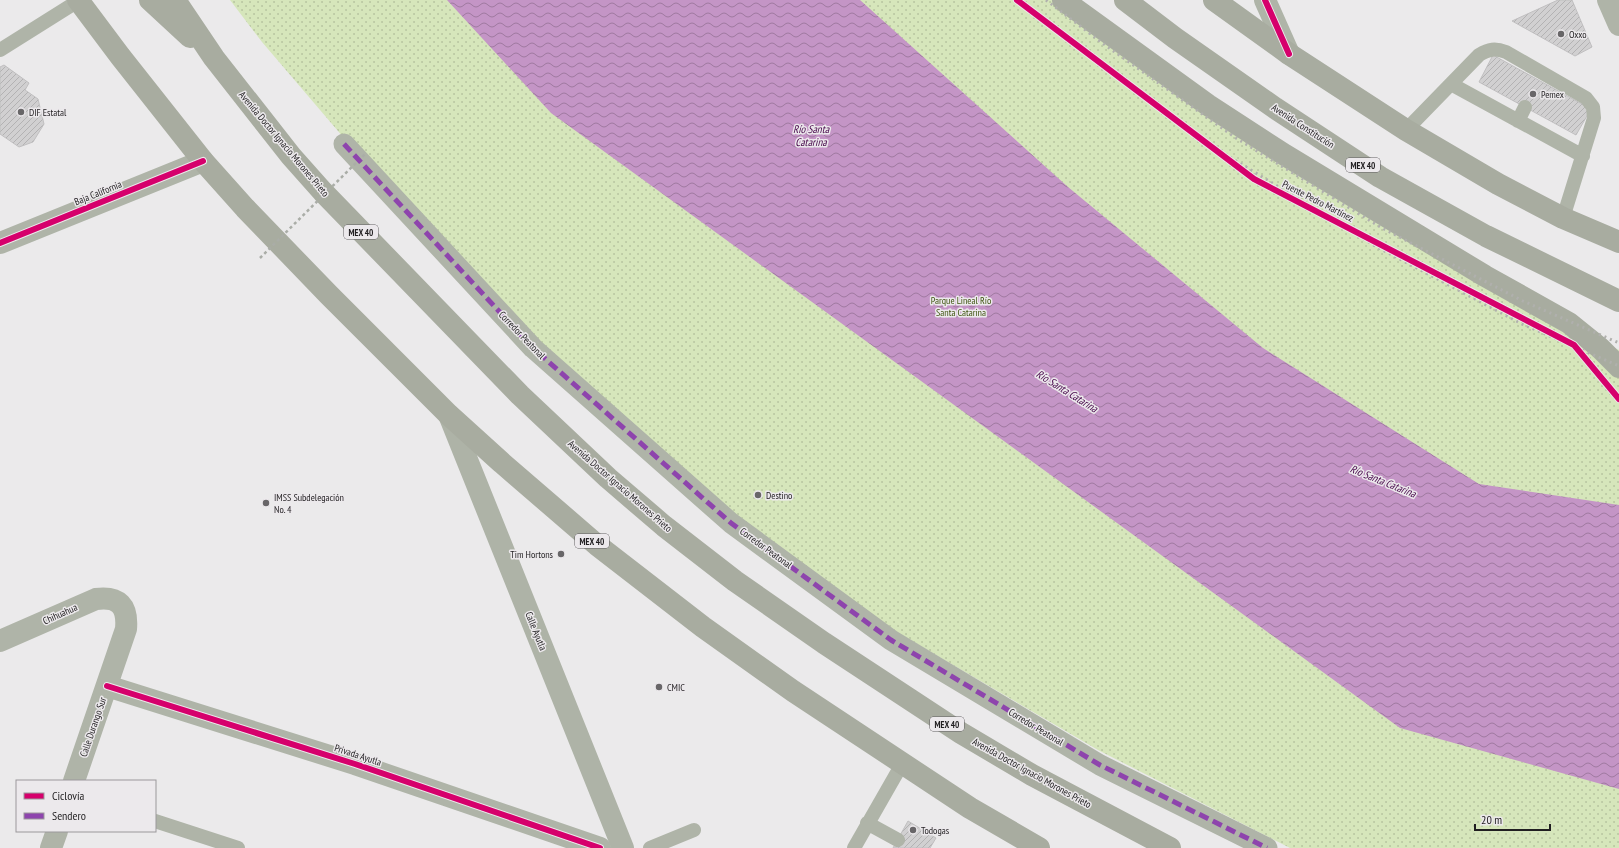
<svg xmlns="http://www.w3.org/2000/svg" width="1619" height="848" viewBox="0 0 1619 848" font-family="'PT Sans Narrow',sans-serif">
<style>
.park{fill:url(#park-dots)}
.water{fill:url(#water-waves)}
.building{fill:url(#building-hatch);stroke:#c0bfc0}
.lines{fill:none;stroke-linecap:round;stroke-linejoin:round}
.service{stroke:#afb4a8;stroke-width:14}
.pedestrian{stroke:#afb4a8;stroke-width:21}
.minor{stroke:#afb4a8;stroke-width:22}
.secondary{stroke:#aeb3a7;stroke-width:22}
.trunk{stroke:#a8aca0;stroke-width:22}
.rail{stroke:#b0b0ad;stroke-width:3;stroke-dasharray:2 4;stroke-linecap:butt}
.path-bridge{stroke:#aaada7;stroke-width:2.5;stroke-dasharray:3 3;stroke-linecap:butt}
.quiet{stroke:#8e44ad;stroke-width:5;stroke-dasharray:10 5;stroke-linecap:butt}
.cycleway-casing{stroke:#ece9ec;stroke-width:8}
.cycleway{stroke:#d6006c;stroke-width:6}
.poi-dot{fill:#686668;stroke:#ece9ec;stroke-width:1.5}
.labels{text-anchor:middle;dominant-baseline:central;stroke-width:3;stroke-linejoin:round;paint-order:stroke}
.shield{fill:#ece9ec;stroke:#5e5c5e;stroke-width:1}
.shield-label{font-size:9px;font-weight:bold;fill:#211f21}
.poi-label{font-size:10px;fill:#211f21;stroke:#ece9ec;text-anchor:start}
.street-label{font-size:10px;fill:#211f21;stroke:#ece9ec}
.park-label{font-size:10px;fill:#3e5310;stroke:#ece9ec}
.water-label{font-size:11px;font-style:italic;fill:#47074b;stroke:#ece9ec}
</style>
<defs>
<pattern id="park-dots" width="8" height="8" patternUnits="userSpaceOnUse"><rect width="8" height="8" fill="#d6e6bb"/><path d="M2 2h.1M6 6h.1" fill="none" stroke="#b7c5a0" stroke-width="1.8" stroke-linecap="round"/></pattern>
<pattern id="water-waves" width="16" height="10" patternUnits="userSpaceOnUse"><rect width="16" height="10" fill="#c495c6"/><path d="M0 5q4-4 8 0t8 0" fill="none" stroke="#9f79a0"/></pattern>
<pattern id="building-hatch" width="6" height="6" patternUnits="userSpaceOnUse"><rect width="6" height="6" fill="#d1d0d1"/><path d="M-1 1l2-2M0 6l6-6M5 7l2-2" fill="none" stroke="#b3b2b3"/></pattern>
</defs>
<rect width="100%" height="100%" fill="#ebeaeb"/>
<path class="park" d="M230 0H1064L1526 305 1619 350V848H1290L1098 750 895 631 728 514 548 359 396 199 262 42Z"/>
<path class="water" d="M447 0H860L1068 187 1263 348 1479 484 1619 505V789L1400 728 551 113Z"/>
<path class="building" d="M1558 0H1572L1592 47 1575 56 1512 21Z
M1493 55 1591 109 1576 135 1479 82Z
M4 65 29 83 25 90 38 99 44 124 33 142 19 147 0 134V67Z
M908 821 936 838 930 848H893Z"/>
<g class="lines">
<path class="service" d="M0 50 78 1
M1451 84 1583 156
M1518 121 1525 107
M1406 130 1479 55C1489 49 1495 48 1506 52L1586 98 1593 107 1594 118 1563 218
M155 821 238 848
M867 823 898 840
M650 848 694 830
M854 848 902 764"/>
<path class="pedestrian" d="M344 144 533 348 731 523 891 640 1100 765 1267 848"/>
<path class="minor" d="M1265 0 1289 54
M1608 0 1619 25
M0 243 203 161
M0 641 96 599C119 596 128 606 126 629L74 781
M107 686 355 764 600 848
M51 848 57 831"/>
<path class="secondary" d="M449 415 623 848"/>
<path class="trunk" d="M78 0 120 56 203 161 245 208 329 295 449 415 502 463 597 545 703 627 793 691 970 808 1039 848
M150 0 190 37
M175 0 214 58 291 156 323 192 520 395 608 478 664 526 735 581 824 643 961 733 1032 775 1170 848
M1063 0 1208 105 1285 155 1485 276 1569 323 1600 348 1619 367
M1125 0 1175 38 1275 108 1380 177 1486 236 1619 301
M1214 0 1289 54 1406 130 1498 184 1563 218 1619 242"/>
<path class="rail" d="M1018 0 1095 59 1228 156 1377 247 1522 324 1619 366
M1046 0 1105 45 1236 138 1382 228 1523 301 1619 343"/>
<path class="path-bridge" d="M260 258 365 154"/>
<path class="quiet" d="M344 144 533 348 731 523 891 640 1100 765 1267 848"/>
<g class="cycleway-casing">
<path id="cycleway" d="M1017 0 1254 179 1574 345 1619 399
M1265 0 1289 54
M0 243 203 161
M107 686 355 764 600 848"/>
</g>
<use href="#cycleway" class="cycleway"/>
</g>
<g class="poi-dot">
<circle cx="1561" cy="34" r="4"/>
<circle cx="1533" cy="94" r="4"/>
<circle cx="21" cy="112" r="4"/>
<circle cx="758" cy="495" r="4"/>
<circle cx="266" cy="503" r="4"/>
<circle cx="561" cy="554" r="4"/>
<circle cx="659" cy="687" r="4"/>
<circle cx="913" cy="830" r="4"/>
</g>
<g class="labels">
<g class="shield">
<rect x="1346" y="158" width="34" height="14" rx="3"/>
<rect x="344" y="225" width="34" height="14" rx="3"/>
<rect x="575" y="534" width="34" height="14" rx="3"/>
<rect x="930" y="717" width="34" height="14" rx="3"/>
</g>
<g class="shield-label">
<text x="1363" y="165">MEX 40</text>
<text x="361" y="232">MEX 40</text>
<text x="592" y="541">MEX 40</text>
<text x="947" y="724">MEX 40</text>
</g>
<g class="poi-label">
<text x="1569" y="34">Oxxo</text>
<text x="1541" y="94">Pemex</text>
<text x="29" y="112">DIF Estatal</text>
<text x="766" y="495">Destino</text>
<text x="274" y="497">IMSS Subdelegación<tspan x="274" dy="12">No. 4</tspan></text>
<text x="553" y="554" text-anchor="end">Tim Hortons</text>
<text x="667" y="687">CMIC</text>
<text x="921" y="830">Todogas</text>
</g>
<g class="street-label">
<text transform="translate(1303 126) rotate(33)">Avenida Constitución</text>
<text transform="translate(284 144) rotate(50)">Avenida Doctor Ignacio Morones Prieto</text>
<text transform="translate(98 193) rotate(-22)">Baja California</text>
<text transform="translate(1318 201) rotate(27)">Puente Pedro Martínez</text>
<text transform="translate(522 335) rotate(46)">Corredor Peatonal</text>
<text transform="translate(620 486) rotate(41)">Avenida Doctor Ignacio Morones Prieto</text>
<text transform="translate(766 548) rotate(36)">Corredor Peatonal</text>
<text transform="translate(60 614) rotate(-24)">Chihuahua</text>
<text transform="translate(536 631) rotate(68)">Calle Ayutla</text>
<text transform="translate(93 727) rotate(-71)">Calle Durango Sur</text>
<text transform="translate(1036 727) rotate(31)">Corredor Peatonal</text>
<text transform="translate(358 755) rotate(18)">Privada Ayutla</text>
<text transform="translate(1032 773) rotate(29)">Avenida Doctor Ignacio Morones Prieto</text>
</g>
<g class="park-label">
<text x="961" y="300">Parque Lineal Río<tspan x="961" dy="12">Santa Catarina</tspan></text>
</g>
<g class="water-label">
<text x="811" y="129">Río Santa<tspan x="811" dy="13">Catarina</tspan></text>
<text transform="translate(1067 391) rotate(32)">Río Santa Catarina</text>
<text transform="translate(1383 481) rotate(22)">Río Santa Catarina</text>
</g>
</g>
<rect x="16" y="780" width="140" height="52" fill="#ece9ec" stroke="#9b989b"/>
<rect x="24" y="793" width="20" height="6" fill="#d6006c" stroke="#9b989b"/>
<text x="52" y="800" font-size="12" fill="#211f21">Ciclovía</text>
<rect x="24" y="813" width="20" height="6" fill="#8e44ad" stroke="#9b989b"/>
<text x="52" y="820" font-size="12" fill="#211f21">Sendero</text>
<path d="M1475 824v6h75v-6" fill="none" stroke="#211f21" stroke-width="2"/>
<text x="1481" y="824" font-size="12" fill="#211f21" stroke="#ece9ec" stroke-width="3" paint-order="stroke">20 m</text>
</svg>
